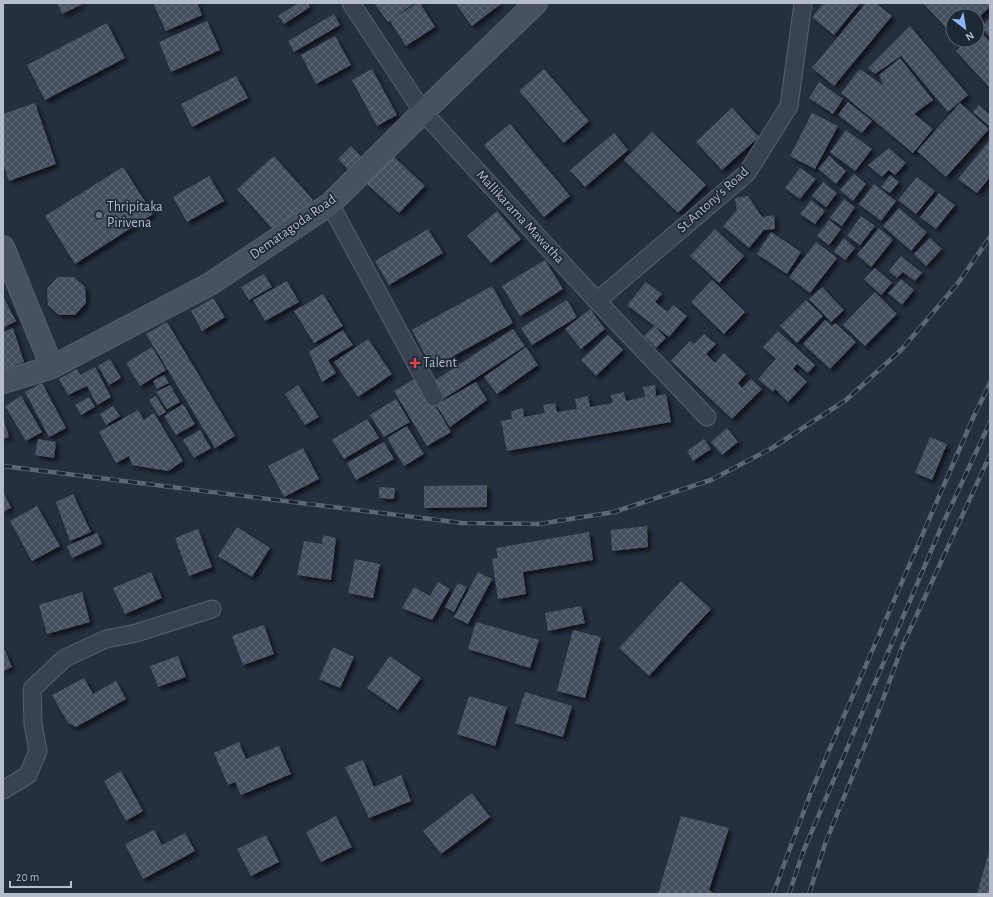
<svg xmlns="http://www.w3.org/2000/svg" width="993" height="897" viewBox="0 0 993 897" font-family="'Alegreya Sans',sans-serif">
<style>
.building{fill:url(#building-cross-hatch);filter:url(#shadow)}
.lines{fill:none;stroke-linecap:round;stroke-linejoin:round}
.minor-casing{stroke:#57606d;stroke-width:19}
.secondary-casing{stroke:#57606d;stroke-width:24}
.minor{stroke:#39424f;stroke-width:17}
.secondary{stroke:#475162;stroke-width:22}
.rail-casing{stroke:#5b6676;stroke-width:4.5}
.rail{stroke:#1e2734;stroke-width:3;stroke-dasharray:9;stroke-linecap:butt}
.worship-dot{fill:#6b7280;stroke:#1e2734;stroke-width:1.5}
.health-dot{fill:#e0444e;stroke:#1e2734;stroke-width:1.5}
.labels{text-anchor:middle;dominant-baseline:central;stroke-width:3.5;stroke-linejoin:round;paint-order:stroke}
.street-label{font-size:14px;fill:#b5bdca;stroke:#1e2734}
.poi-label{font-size:14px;fill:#b5bdca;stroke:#1e2734;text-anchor:start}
</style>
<defs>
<pattern id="building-cross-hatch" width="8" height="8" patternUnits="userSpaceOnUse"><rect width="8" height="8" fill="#445061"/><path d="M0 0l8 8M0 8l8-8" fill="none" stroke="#5d6776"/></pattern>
<filter id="shadow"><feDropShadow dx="3.5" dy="3.5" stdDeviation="2" flood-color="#0009"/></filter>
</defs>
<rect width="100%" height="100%" fill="#25303f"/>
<path class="building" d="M57 3H85L62 14Z
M158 3H197L202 15 166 31 154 5Z
M298 3H308L310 7 284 24 278 16Z
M374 3H414L393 19 417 3H420L435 27 406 46 390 21 388 22Z
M455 3H502L472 26Z
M824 3H860L834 35 812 17Z
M866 3H876L892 16 834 86 812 68Z
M923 3H990V7L977 19V16H953V35Z
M334 14 340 25 294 52 288 41Z
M990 18V37L981 27Z
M207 21 220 50 171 72 159 42Z
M107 23 125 58 45 100 27 65Z
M910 26 968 95 948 112 901 56 875 74 868 68Z
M979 30 990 42V88L956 51 968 40H977V32Z
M335 36 351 65 316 84 301 55Z
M900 58 933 100 914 114 933 129 913 153 841 93 860 69 884 86 879 75Z
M372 69 397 115 377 126 352 80Z
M544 69 589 121 564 143 519 91Z
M236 76 248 98 192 127 181 104Z
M819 82 843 99 833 114 809 98Z
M848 102 872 121 862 133 838 115Z
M35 103 56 164 9 181 3 164V114Z
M960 103 989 129 946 177 917 151Z
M979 105 990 115 989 126 973 112Z
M732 108 759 137 722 170 696 142Z
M812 113 838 126 815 169 790 156Z
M510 124 570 196 544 217 484 145Z
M846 130 872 149 855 171 830 152Z
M652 132 706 185 678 213 624 160Z
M614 133 628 150 585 187 570 170Z
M990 140V177L977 193 958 179Z
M351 146 362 157 348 170 338 159Z
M889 148 906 163 895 175 889 170 882 177 868 165Z
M392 155 425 186 399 213 366 183Z
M274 156 313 200 276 233 237 189Z
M829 156 846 171 836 184 818 169Z
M123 167 153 214 75 264 45 216Z
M800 168 816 179 800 199 785 188Z
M854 174 866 184 853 201 840 190Z
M890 175 899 182 890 193 881 187Z
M209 176 224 201 187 222 173 197Z
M917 177 935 191 916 214 898 200Z
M823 182 837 193 826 207 812 196Z
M874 184 896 201 881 221 859 204Z
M939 193 955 205 936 229 920 217Z
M748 196 762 217 774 215 775 229 764 230 749 248 723 226 737 210 735 198Z
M844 199 855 207 842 226 830 218Z
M811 200 825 211 815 224 800 214Z
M899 208 927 232 911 251 883 226Z
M497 211 521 239 491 263 467 236Z
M861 216 875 226 860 245 847 236Z
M829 220 841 229 829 245 817 236Z
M879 228 893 240 871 267 857 255Z
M428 229 443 253 389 285 375 261Z
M715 229 744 256 719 283 690 256Z
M771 232 801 252 787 274 757 254Z
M844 238 855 248 845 260 834 251Z
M930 238 942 249 926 266 914 254Z
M816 242 837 258 810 293 789 277Z
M901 256 922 273 915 281 903 272 897 278 889 271Z
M545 260 563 289 520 316 502 286Z
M875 268 892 283 881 295 864 279Z
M264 274 272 287 249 300 241 287Z
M58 277H74L85 287 86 303 75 315H59L48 305 47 289Z
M901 279 914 290 902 305 888 293Z
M712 280 745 312 724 334 691 302Z
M287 281 299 302 265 321 253 300Z
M646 282 662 294 655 302 668 312 673 305 687 316 669 337 627 305Z
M492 286 513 323 432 368 412 330Z
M822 287 844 310 831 322 809 299Z
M875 292 897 314 865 346 843 325Z
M323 294 343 326 314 343 294 311Z
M3 296 16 321 3 328Z
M213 298 225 317 202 331 191 311Z
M567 300 577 317 532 345 521 328Z
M806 300 823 316 797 343 780 326Z
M590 309 605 329 581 349 565 329Z
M825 320 832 326 835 323 856 342 830 369 803 344Z
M167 322 235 436 215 448 146 334Z
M654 326 666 338 656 348 644 336Z
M13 328 24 362 3 370V332Z
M513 329 525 346 445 398 434 381Z
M343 330 353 345 328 360 336 373 322 382 309 352Z
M778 331 815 365 808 373 797 364 793 369 807 382 788 402 775 389 773 392 758 379 776 359 763 347Z
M704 334 716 344 706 354 715 363 724 353 746 374 738 383 742 388 751 379 762 389 732 419 671 361 690 341 694 344Z
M608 335 623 350 596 376 581 360Z
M368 339 392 374 358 397 334 362Z
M152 347 166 370 140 386 126 363Z
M526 347 538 365 497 394 484 377Z
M110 359 121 378 109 385 98 366Z
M95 367 111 397 97 405 87 386 68 395 59 379 77 369 80 375Z
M164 375 169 383 157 389 153 381Z
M418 377 451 432 427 446 394 391Z
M476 382 487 400 450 427 436 405Z
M42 383 66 428 49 437 25 392Z
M170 385 180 402 167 409 156 392Z
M298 385 319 417 305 425 285 394Z
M655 385 656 396 666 394 671 422 507 451 501 421 512 419 511 411 523 408 524 417 545 413 543 405 555 403 557 412 577 409 575 399 588 396 590 407 613 403 611 395 624 392 626 401 645 397 643 387Z
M21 396 42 432 26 441 5 406Z
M156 396 166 412 159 416 149 400Z
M89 397 95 407 81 415 75 405Z
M396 399 410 422 384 437 370 415Z
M183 404 195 424 176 435 164 416Z
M113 406 120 416 106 425 100 414Z
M138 410 144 420 154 413 183 461 168 471 132 465 129 456 116 463 99 432Z
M3 417 9 437 3 439Z
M367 419 379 438 344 459 332 440Z
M407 426 424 454 404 466 387 438Z
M727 428 738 442 722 455 711 442Z
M200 430 211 448 194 458 183 440Z
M930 437 947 444 932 480 915 473Z
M38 439 56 442 54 458 35 455Z
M704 439 711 449 693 461 687 451Z
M384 442 394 459 356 480 347 463Z
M303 448 319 479 284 497 268 466Z
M487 485V507L424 508V486Z
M379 487 395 488 394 499 379 498Z
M3 491 11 508 3 512Z
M73 494 91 532 70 541 56 502Z
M37 506 60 546 32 561 10 521Z
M647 526 648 547 612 551 611 530Z
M237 527 270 548 252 577 218 556Z
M198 529 212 567 189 576 175 538Z
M589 532 593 560 523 572 526 594 498 599 492 559 498 558 496 548Z
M97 533 102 544 72 558 67 546Z
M323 535 336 538 331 580 297 575 304 541 322 544Z
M355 559 380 564 373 598 348 593Z
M151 572 162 598 125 614 113 588Z
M478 572 492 579 468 624 454 617Z
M681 581 711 609 649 676 619 648Z
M438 582 450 589 432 620 402 608 414 587 430 596Z
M458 583 467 587 454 612 445 607Z
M82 592 90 622 47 634 39 605Z
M581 606 585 623 548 631 545 613Z
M476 622 539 640 530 668 468 649Z
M264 625 274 654 243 665 232 636Z
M573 630 601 637 585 698 557 691Z
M3 646 12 667 3 671Z
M333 647 354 657 340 688 319 679Z
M178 656 186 677 158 687 150 666Z
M390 656 421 678 398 710 367 688Z
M84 678 93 694 116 681 126 699 76 727 68 723 52 695Z
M525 692 572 706 563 737 515 723Z
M469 696 507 707 495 746 457 734Z
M239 742 246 759 279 746 291 774 241 795 235 782 228 785 214 753Z
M363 760 374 787 401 775 411 801 369 818 345 767Z
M121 771 143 811 126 821 104 781Z
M472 793 490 817 441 854 423 831Z
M336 816 352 847 321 862 306 832Z
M681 816 729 828 709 890 715 894H658Z
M154 830 162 845 185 833 195 851 143 879 125 844Z
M266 835 279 862 251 876 237 849Z
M990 848V894H977Z"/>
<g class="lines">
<g class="minor-casing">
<path id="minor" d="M351 3 423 112 597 301 707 417
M330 204 434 397
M597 301 747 173 789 106 803 3
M3 790 28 775 38 751 33 724 32 689 65 658 106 639 136 633 212 609"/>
</g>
<g class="secondary-casing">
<path id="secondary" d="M3 247 52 367
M3 382 52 367 210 284 330 204 423 112 536 3"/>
</g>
<use href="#minor" class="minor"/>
<use href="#secondary" class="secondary"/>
<g class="rail-casing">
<path id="rail" d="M3 466 462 523 539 524 614 512 711 480 772 448 846 400 902 349 958 283 990 237
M773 894 811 792 973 418 990 383
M789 894 803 852 940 530 990 422
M809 894 825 844 878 713 902 647 990 455"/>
</g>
<use href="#rail" class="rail"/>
</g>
<circle class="worship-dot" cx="99" cy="215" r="4"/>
<path class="health-dot" d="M413 357h4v4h4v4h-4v4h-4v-4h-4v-4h4z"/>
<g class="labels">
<g class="street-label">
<text transform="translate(713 200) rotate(-42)">St.Antony's Road</text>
<text transform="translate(520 217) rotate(47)">Mallikarama Mawatha</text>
<text transform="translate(293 227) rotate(-35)">Dematagoda Road</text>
</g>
<g class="poi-label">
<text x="107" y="207">Thripitaka<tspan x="107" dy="16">Pirivena</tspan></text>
<text x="423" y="363">Talent</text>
</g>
</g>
<rect width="993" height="897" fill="none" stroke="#b5bdca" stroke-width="8"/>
<g transform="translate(965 28) rotate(149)"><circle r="19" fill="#1e2734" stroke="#5a6370"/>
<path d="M0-3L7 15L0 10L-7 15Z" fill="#8cb6f8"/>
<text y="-6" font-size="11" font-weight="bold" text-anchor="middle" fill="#b5bdca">N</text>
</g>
<path d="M10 881v6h61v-6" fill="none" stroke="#b5bdca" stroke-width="2"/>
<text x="16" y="881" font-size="12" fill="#b5bdca" stroke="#1e2734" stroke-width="3" paint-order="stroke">20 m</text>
</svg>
